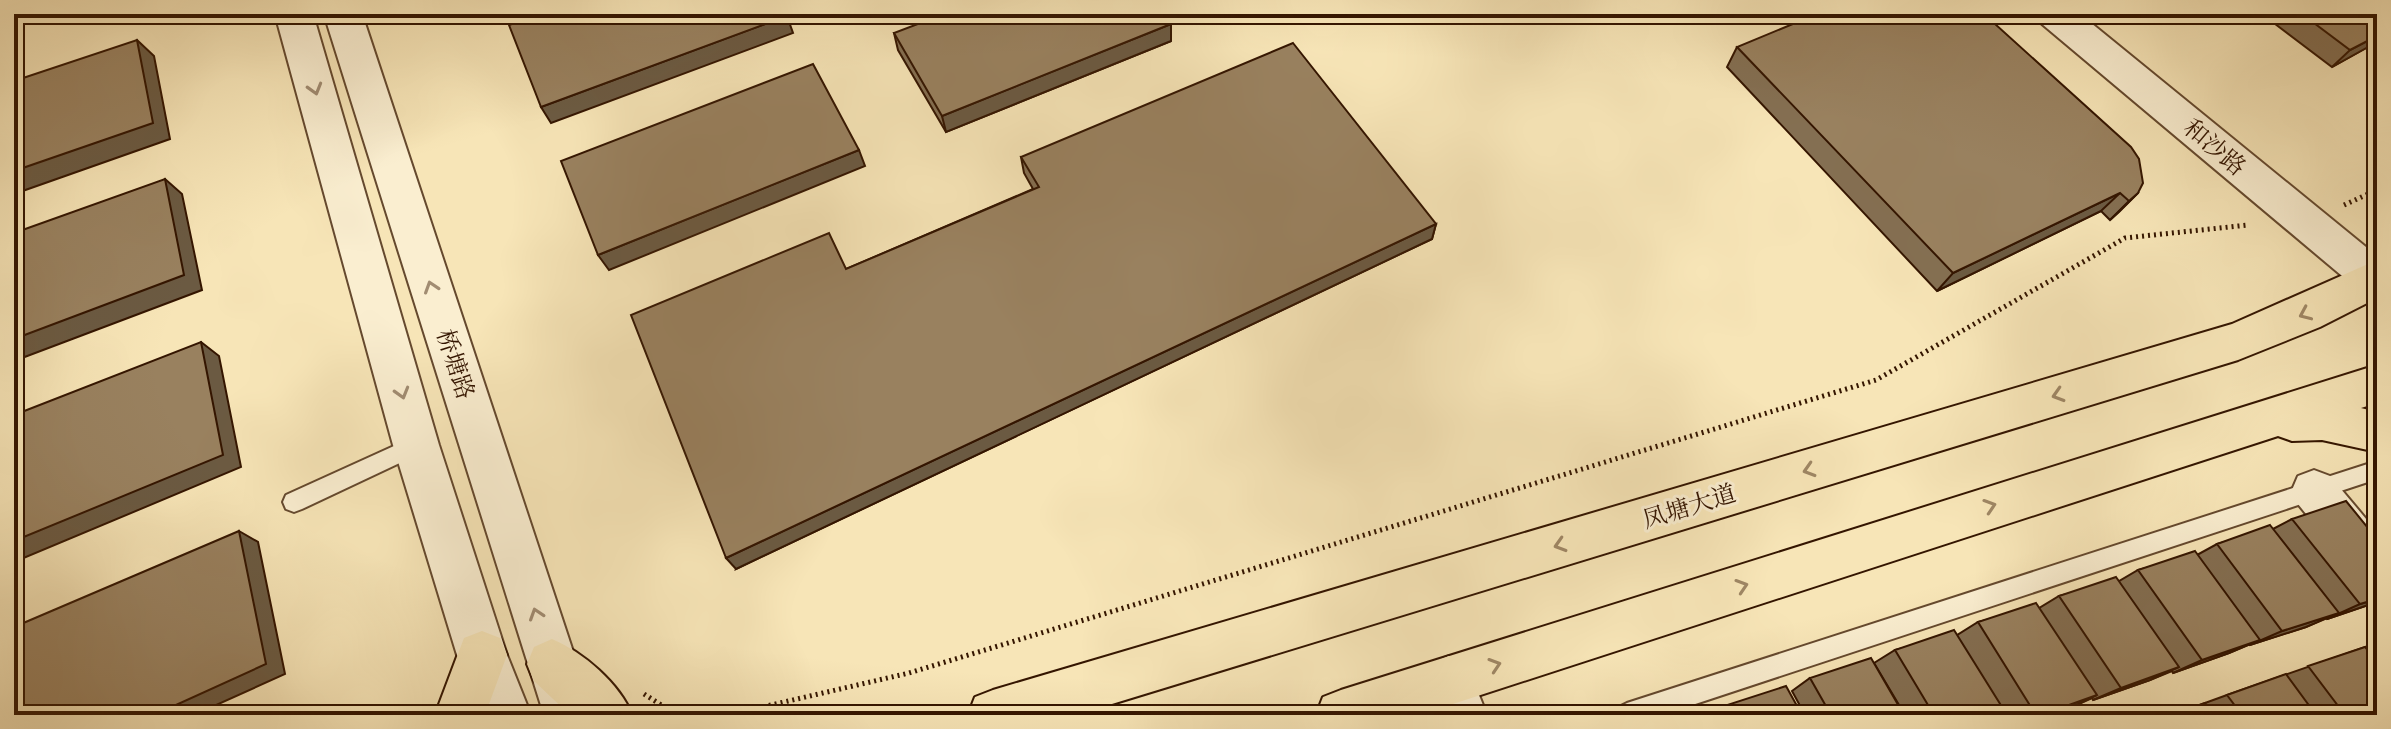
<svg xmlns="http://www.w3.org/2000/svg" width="2391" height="729" viewBox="0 0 2391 729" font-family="'Gentium Book Plus','Noto Serif SC',serif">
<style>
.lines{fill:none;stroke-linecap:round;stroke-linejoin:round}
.service-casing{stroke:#65492e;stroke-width:4}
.minor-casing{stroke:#65492e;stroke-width:4}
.tertiary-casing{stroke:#65492e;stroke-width:4}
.primary-casing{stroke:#341500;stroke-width:4}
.path{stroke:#341500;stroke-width:5;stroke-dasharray:2 4;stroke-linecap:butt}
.service{fill:#faeed0;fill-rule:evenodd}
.minor{fill:#faeed0;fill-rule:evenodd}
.tertiary{fill:#faeed0;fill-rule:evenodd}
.primary{fill:#f7e5b7;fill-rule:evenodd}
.wall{fill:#846f52;stroke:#341500;stroke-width:2}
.shaded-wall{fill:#6b5a42;stroke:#341500;stroke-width:2}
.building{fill:#99815f;stroke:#341500;stroke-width:2}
.oneway{stroke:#a18c72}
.oneway2{stroke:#9f8765}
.labels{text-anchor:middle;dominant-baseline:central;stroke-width:6;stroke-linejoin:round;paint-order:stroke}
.street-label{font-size:24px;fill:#341500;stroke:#faeed0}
</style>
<rect width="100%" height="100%" fill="#f7e5b7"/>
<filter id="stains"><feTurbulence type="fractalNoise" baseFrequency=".0025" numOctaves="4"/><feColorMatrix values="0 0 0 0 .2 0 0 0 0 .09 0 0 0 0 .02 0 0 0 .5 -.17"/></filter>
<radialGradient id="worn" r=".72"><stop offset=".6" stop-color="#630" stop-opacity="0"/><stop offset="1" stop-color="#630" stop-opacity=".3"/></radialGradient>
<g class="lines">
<g class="service-casing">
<path id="service" d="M416 436 423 438 426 445 423 452 302 509 294 512 286 509 283 502 286 495Z
M2377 461V479L1662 715H1615L1619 707 1627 703Z"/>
</g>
<g class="minor-casing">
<path id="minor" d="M2314 470 2330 476 2377 532V589L2361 582 2298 504 2292 490 2298 476Z
M1449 656 1466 663 1487 715H1439L1425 680 1432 663Z"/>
</g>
<g class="tertiary-casing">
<path id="tertiary" d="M275 14H313L439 445 507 655 531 715H481L457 655 393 445Z
M324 14H362L594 715H544Z
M2036 14H2080L2377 256V296L2360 291 2042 24Z"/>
</g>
<g class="primary-casing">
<path id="primary" d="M2377 260V298L2320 327 2238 360 1076 715H968L975 697 993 690 2232 324Z
M2377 365V403L2361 408 2377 412V452L2322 440 2292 441 2278 436 1419 715H1316L1323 697 1341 690Z
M482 631 500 638 507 655 485 715H435L464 638Z
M552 639C583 652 620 684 632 715H570L534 681 527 664 534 647Z"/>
</g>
<path class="path" d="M2344 205 2377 190
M644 694 677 715
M728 715 909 673 1876 380 2125 238 2248 225"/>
<use href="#service" class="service"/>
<use href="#minor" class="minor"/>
<use href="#tertiary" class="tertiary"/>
<use href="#primary" class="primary"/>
</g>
<path class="wall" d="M2262 14H2377V42L2332 67Z
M894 33 1171 41 946 132 898 50Z
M1737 47 2138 193 2110 220 2101 211 1937 291 1727 67Z
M1021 157 1436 224 1432 239 736 569 846 269 1033 189 1024 173Z
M2292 519 2377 602 2327 619 2326 618 2306 627 2250 645V644L2229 653 2173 673 2172 671 2150 680 2093 700 2092 698 2070 708 2050 715H1905L1874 663 1895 650 1957 635 1978 622 2039 608 2059 596 2119 581 2138 570 2197 555 2217 544 2273 529Z
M2377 643V715H2172L2227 695Z
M1810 678 1904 715H1805L1792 691Z
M1724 706 1802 715H1713Z"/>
<path class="shaded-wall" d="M787 16 793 33 551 123 541 107Z
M1171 24V41L946 132 942 116Z
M2377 36V42L2332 67 2350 50Z
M137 40 154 56 170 139 14 194V171Z
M859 150 865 166 609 270 598 255Z
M165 179 182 194 202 290 14 361V339Z
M2120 193 2101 211 1937 291 1953 273Z
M2138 193 2119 212 2110 220 2129 201Z
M1436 224 1432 239 736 569 726 558Z
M201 342 219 356 241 467 14 562V541Z
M239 531 258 542 285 674 194 715H154Z
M2377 599V602L2327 619 2360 604Z
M2339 613 2306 627 2250 645 2282 631Z
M2260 640 2229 653 2173 673 2202 660Z
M2179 667 2150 680 2093 700 2121 688Z
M2097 695 2070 708 2050 715H2041Z"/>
<path class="building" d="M540 14H786L787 16 541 107 509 25Z
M944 14H1163L1171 24 942 116 894 33Z
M1817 14H1984L2131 147 2139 159 2143 183 2138 193 2129 201 2120 193 1953 273 1737 47Z
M2302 14H2377V36L2350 50Z
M137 40 153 123 14 171V81Z
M1293 43 1436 224 726 558 631 315 829 233 846 269 1039 187 1021 157Z
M813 64 859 150 598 255 561 161Z
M165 179 184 275 14 339V233Z
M201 342 223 455 14 541V415Z
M2346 501 2377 539V599L2360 604 2292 519Z
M2270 525 2339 613 2282 631 2217 544Z
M239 531 266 664 154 715H14V627Z
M2195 551 2260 640 2202 660 2138 570Z
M2116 577 2179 667 2121 688 2059 596Z
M2036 603 2097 695 2041 715H2036L1978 622Z
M1954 630 2007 715H1934L1895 650Z
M2365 647 2377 662V715H2345L2308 666Z
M1871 658 1904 715H1831L1810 678Z
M2286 674 2316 715H2242L2227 695Z
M1786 686 1802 715H1728L1724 706Z
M2205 703 2213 715H2172Z"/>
<defs><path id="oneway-chevron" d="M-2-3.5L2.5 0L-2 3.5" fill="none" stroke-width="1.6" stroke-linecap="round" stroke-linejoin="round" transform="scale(2)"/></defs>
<g class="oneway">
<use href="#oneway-chevron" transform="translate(315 89) rotate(74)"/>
<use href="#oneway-chevron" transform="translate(431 287) rotate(-108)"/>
<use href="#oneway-chevron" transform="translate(402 393) rotate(74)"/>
<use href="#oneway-chevron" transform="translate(536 614) rotate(-108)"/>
</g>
<g class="oneway2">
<use href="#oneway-chevron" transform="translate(2305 314) rotate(156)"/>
<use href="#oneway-chevron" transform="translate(2058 395) rotate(163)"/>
<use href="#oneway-chevron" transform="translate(1809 470) rotate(163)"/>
<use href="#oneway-chevron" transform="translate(1990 506) rotate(-18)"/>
<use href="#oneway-chevron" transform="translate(1560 545) rotate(163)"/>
<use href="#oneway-chevron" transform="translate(1742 586) rotate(-18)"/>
<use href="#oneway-chevron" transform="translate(1495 665) rotate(-18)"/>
</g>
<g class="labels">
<g class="street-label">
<text transform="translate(2215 147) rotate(40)">和沙路</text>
<text transform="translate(456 364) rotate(72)">桥塘路</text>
<text transform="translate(1689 506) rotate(-17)">凤塘大道</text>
</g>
</g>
<rect width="2391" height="729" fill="none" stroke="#f7e5b7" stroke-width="48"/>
<rect x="16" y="16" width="2359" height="697" fill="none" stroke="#341500" stroke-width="4"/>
<rect x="24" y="24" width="2343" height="681" fill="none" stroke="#341500" stroke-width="2"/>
<rect width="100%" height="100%" filter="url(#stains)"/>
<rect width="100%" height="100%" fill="url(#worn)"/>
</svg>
